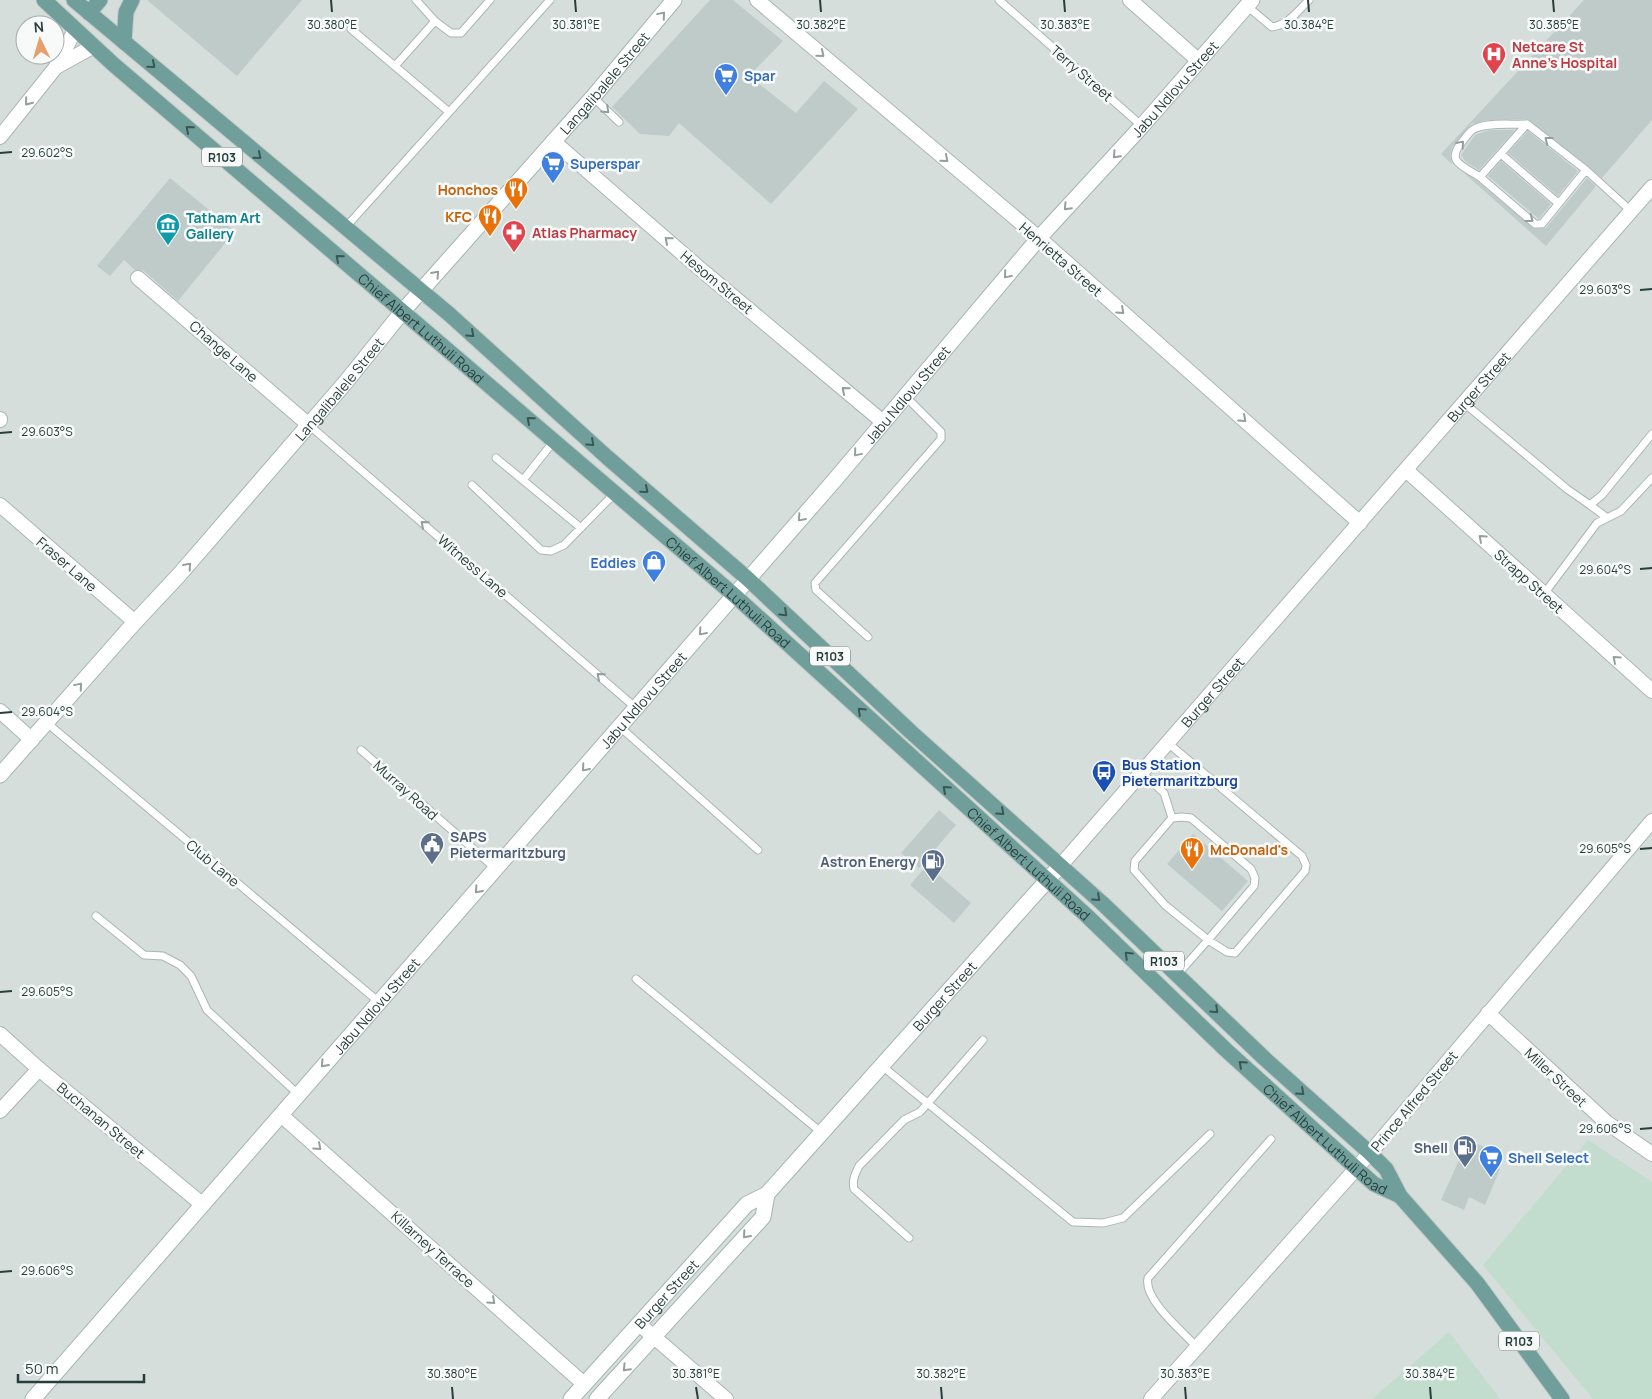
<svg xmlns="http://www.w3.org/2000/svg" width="1652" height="1399" viewBox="0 0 1652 1399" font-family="Manrope,sans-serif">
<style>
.built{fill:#d5dedb;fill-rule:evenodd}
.green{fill:#c2dcce}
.building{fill:#bfcbc8}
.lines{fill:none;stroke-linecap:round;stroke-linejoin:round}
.lane-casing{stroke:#aab6b4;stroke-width:9}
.street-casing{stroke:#aab6b4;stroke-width:16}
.secondary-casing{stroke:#a3b5b2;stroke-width:17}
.primary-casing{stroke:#c3c9c8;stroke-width:17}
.lane{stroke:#fff;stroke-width:7}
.street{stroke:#fff;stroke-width:14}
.secondary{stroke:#fff;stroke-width:15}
.primary{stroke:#709e9a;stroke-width:15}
.oneway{stroke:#939f9e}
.oneway2{stroke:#395754}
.ticks{fill:none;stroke:#273f3c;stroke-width:2}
.labels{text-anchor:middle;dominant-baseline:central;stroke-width:5;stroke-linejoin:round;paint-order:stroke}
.shield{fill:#f7faf9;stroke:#657775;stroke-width:1}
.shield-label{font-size:12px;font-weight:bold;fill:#273f3c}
.health-label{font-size:14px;font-weight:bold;fill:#be3a42;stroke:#f7faf9;text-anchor:start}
.street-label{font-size:14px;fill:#273f3c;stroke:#f7faf9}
.shop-label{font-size:14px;font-weight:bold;fill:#366cbe;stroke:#f7faf9;text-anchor:start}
.food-label{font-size:14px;font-weight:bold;fill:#c56008;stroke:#f7faf9;text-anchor:end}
.culture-label{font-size:14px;font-weight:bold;fill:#0d838f;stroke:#f7faf9;text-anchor:start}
.transit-label{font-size:14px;font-weight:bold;fill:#164399;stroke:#f7faf9;text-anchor:start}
.service-label{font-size:14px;font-weight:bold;fill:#4e5e75;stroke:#f7faf9;text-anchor:end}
.ticks-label{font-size:12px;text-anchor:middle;fill:#273f3c;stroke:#f7faf9;stroke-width:5;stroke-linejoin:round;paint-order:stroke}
</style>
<rect width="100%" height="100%" fill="#e7eeec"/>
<path class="built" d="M0 0H1652V1399H0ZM25 25H55V55H25Z"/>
<path class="green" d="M1588 1140 1652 1182V1399H1593L1483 1265Z
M1449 1332 1500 1399H1372Z"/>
<path class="building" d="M147 0H302L237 76Z
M710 0H733L783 41 749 76 796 113 824 81 858 109 771 204 679 123 669 136 640 134 612 107Z
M1584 0H1652V120L1602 178 1527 119 1487 120 1471 124 1452 147 1450 155 1452 164 1441 154Z
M1489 130H1515L1479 170 1466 162 1461 155 1475 135Z
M1528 131 1578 171 1558 196 1508 153Z
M1501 161 1551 204 1539 219 1488 176Z
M1464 173 1477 181 1535 229 1546 228 1587 178 1596 186 1546 246Z
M170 178 235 231 178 301 144 271 135 270 124 260 110 276 97 266Z
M939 810 956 825 919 868 901 853Z
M1193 834 1248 881 1222 911 1167 864Z
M927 865 971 903 954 923 910 885Z
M1468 1140 1491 1150 1485 1163 1500 1169 1485 1205 1469 1197 1464 1210 1441 1200Z"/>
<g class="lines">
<g class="lane-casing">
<path id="lane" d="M999 0 1142 126
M1247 6 1272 27C1288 25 1298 11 1309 0
M435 21 451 33H461L490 0
M351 29 449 112
M395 66 435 21 416 0
M593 97 619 122
M1501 154 1558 203
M1586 170 1542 224H1535L1480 177 1527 124 1586 170 1631 211
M1480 177C1463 166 1445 162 1462 142 1466 137 1470 130 1476 128 1490 122 1512 125 1527 124
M345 228 550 0
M1464 403 1567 489 1590 505 1602 495 1652 434
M309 425 636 708
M496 458 581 528
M523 480 554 441
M472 485 541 550 551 551 564 545 615 493
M1590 505 1606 517
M1544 594 1597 523 1621 511 1652 478
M868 637 816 590 815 583 941 439V432L904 395
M47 723 379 1002
M620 727 758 850
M1168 743 1302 856 1306 865 1305 871 1235 953 1227 952 1208 940 1178 974
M361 750 496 869
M1142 773 1164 793 1172 818
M1182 817 1191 818 1251 869 1255 878 1254 886 1208 940 1165 905 1134 870 1135 861 1172 818Z
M96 916 144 955 163 956 180 965 191 976 207 1010 298 1094
M636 979 822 1133
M882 1066 1073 1222 1103 1223 1123 1218 1210 1134
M909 1238 854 1189C852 1180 855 1174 859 1166L904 1120 920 1112 983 1040
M1196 1346C1182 1331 1143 1299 1148 1278L1271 1139"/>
</g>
<g class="street-casing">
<g id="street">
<path d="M757 0 1039 238 1360 523"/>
<path d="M1130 0 1199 61"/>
<path d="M56 67 94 46"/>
<path d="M0 137 56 67 75 30"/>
<path d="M553 141 698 267 883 422"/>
<path d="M138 278 309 425"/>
<path d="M0 420V419"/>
<path d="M1406 470 1652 691"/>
<path d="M0 505 135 622"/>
<path d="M0 711 32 740"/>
<path id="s1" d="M1061 865 1652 187"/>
<path d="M1488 1013 1606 1122 1652 1154"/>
<path d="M0 1034 39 1069 203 1205"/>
<path d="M0 1111 39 1069"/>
<path d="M281 1115 584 1384"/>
<path d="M639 1324 726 1399"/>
<path d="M1151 1399 1370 1153 1652 821"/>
</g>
</g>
<g class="secondary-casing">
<g id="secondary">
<path id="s2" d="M0 775 135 622 179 575 345 383 403 311 593 97 674 0"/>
<path id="s3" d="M33 1399 833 482 1039 238 1142 126 1252 0"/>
<path id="s4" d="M571 1399 747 1204 767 1194 1061 865"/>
<path d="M597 1399 763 1217 767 1194"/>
</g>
</g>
<g class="primary-casing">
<g id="primary">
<path id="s5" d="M44 0 113 64 734 595 1086 915 1226 1050 1356 1168 1374 1184 1400 1196"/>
<path d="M74 0 449 314 608 458 748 579 912 733 1102 903 1265 1059 1370 1153 1386 1169 1400 1196 1477 1283 1562 1399"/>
<path d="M89 13 100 0"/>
<path d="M124 42 126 12 132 0"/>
</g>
</g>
<use href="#lane" class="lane"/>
<use href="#street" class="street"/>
<use href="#secondary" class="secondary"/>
<use href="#primary" class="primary"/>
</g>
<defs><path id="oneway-chevron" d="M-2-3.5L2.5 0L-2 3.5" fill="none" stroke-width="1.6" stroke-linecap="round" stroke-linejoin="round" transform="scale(1.25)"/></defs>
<g class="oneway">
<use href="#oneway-chevron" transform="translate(662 15) rotate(-50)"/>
<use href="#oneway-chevron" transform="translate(821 54) rotate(40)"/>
<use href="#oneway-chevron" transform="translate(28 102) rotate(129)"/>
<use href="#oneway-chevron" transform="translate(606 110) rotate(44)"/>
<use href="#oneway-chevron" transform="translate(1548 140) rotate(-142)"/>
<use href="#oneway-chevron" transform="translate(1461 144) rotate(-49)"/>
<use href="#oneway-chevron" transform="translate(1116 155) rotate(133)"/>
<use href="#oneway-chevron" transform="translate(945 159) rotate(40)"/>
<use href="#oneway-chevron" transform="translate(1067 207) rotate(133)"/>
<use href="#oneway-chevron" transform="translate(1530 219) rotate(37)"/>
<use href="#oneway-chevron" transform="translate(668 240) rotate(-139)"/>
<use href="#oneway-chevron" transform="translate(436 274) rotate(-48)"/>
<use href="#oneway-chevron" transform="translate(1007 275) rotate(130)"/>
<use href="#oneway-chevron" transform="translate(1121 311) rotate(42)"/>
<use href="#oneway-chevron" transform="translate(845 390) rotate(-140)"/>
<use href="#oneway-chevron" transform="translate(1243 419) rotate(42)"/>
<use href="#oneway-chevron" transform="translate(857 453) rotate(130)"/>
<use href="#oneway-chevron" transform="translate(801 518) rotate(131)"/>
<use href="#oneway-chevron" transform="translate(424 524) rotate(-139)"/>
<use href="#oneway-chevron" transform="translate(1482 538) rotate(-138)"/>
<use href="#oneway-chevron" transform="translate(188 566) rotate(-49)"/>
<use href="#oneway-chevron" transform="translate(702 632) rotate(131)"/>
<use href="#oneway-chevron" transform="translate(1616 659) rotate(-138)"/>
<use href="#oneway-chevron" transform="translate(600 676) rotate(-139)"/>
<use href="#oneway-chevron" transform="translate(79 686) rotate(-50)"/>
<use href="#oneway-chevron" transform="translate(585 768) rotate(131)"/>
<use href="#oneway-chevron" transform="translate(478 890) rotate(132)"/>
<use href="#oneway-chevron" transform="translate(324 1064) rotate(132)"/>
<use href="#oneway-chevron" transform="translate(318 1147) rotate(42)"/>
<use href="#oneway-chevron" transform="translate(746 1235) rotate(132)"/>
<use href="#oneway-chevron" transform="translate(492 1301) rotate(42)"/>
<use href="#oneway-chevron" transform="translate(626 1368) rotate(134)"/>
</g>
<g class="oneway2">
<use href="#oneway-chevron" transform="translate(152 65) rotate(41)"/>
<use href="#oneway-chevron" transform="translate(189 129) rotate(-139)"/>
<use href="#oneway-chevron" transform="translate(258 156) rotate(40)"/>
<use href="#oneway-chevron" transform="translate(339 258) rotate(-139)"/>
<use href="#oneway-chevron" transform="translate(471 334) rotate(42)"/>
<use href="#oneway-chevron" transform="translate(530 420) rotate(-139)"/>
<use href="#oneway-chevron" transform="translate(591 443) rotate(42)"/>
<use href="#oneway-chevron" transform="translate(645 490) rotate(41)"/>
<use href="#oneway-chevron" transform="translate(784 613) rotate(43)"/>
<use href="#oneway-chevron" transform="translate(861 711) rotate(-137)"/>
<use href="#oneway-chevron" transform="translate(946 789) rotate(-138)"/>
<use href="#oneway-chevron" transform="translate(1001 812) rotate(42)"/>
<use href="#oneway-chevron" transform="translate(1097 898) rotate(42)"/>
<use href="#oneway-chevron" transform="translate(1128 955) rotate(-136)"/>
<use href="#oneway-chevron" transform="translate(1215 1010) rotate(44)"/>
<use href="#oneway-chevron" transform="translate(1242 1064) rotate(-138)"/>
<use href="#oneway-chevron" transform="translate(1301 1092) rotate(42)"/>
</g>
<path class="ticks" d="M331 0 332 12M575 0 576 12M820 0 821 12M1064 0 1065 12M1308 0 1309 12M1553 0 1554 12M0 153 12 152M1640 290 1652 289M0 433 12 432M1640 569 1652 568M0 713 12 712M1640 849 1652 848M0 992 12 991M1640 1129 1652 1128M0 1272 12 1271M452 1387 453 1399M696 1387 698 1399M941 1387 942 1399M1185 1387 1186 1399M1430 1387 1431 1399"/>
<defs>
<g id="hospital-pin" transform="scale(1.25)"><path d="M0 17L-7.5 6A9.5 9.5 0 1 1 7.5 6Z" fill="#e0444e" stroke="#f7faf9"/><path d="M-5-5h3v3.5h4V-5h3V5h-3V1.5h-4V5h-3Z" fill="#fff"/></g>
<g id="supermarket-pin" transform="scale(1.25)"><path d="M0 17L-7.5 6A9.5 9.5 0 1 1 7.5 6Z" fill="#3f7fe0" stroke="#f7faf9"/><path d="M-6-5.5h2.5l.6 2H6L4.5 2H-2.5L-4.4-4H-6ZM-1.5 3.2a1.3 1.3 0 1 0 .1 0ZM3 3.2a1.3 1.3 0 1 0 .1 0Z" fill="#fff"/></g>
<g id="restaurant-pin" transform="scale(1.25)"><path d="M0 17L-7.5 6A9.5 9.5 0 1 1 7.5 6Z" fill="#e8710a" stroke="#f7faf9"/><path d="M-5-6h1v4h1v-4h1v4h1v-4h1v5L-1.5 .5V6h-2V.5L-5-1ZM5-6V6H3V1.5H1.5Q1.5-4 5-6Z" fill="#fff"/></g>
<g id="museum-pin" transform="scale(1.25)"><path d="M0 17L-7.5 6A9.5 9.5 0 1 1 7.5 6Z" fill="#0f9aa8" stroke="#f7faf9"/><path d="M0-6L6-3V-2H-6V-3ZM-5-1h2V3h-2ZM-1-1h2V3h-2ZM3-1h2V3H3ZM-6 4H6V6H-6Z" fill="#fff"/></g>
<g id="pharmacy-pin" transform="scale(1.25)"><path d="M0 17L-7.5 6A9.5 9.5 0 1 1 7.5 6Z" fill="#e0444e" stroke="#f7faf9"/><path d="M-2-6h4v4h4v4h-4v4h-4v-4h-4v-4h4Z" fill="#fff"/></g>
<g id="shop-pin" transform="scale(1.25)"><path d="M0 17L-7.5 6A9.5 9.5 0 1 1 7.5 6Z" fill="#3f7fe0" stroke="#f7faf9"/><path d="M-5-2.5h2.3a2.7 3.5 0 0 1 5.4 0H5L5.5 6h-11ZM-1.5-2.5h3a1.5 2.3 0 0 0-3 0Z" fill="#fff"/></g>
<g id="bus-pin" transform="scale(1.25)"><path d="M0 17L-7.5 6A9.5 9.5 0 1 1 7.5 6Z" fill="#1a4fb4" stroke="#f7faf9"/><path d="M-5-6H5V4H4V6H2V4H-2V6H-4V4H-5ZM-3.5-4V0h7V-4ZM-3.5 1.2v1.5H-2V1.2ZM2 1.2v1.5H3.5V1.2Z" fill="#fff"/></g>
<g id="civic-pin" transform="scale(1.25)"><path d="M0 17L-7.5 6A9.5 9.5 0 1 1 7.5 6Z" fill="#5c6f8a" stroke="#f7faf9"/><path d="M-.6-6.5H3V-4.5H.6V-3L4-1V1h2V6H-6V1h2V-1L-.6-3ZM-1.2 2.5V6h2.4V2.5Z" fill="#fff"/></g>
<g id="fuel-pin" transform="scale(1.25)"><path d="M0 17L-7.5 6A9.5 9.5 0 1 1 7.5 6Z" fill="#5c6f8a" stroke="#f7faf9"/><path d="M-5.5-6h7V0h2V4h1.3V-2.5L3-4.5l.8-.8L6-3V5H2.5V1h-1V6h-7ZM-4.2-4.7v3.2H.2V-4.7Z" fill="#fff"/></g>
</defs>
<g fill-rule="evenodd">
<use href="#hospital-pin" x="1494" y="54"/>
<use href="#supermarket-pin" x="726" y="75"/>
<use href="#supermarket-pin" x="553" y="163"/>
<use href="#restaurant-pin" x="516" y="189"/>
<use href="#restaurant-pin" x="490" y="216"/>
<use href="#museum-pin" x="168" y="225"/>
<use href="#pharmacy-pin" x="514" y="232"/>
<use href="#shop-pin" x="654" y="562"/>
<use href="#bus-pin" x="1104" y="772"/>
<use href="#civic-pin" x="432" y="844"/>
<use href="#restaurant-pin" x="1192" y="849"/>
<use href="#fuel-pin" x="933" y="861"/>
<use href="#fuel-pin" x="1465" y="1147"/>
<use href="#supermarket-pin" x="1491" y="1157"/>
</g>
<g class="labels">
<g class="shield">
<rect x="202" y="147.5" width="40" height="19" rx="4"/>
<rect x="810" y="646.5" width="40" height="19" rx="4"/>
<rect x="1144" y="951.5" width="40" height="19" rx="4"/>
<rect x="1499" y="1331.5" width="40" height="19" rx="4"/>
</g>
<g class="shield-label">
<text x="222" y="157">R103</text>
<text x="830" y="656">R103</text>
<text x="1164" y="961">R103</text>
<text x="1519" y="1341">R103</text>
</g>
<g class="health-label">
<text x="1512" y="46">Netcare St<tspan x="1512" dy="16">Anne's Hospital</tspan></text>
<text x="532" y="232">Atlas Pharmacy</text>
</g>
<g class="street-label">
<text transform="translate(1082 73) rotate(41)">Terry Street</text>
<text stroke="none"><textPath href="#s2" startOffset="919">Langalibalele Street</textPath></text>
<text stroke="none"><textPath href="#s3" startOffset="1738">Jabu Ndlovu Street</textPath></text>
<text transform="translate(1061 259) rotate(41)">Henrietta Street</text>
<text transform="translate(717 282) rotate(40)">Hesom Street</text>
<text stroke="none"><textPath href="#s5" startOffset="500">Chief Albert Luthuli Road</textPath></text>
<text transform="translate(224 351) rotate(41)">Change Lane</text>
<text stroke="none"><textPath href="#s1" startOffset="635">Burger Street</textPath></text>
<text stroke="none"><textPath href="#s2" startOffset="514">Langalibalele Street</textPath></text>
<text stroke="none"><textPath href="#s3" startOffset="1332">Jabu Ndlovu Street</textPath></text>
<text transform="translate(67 564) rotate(41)">Fraser Lane</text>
<text transform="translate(473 566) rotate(41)">Witness Lane</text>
<text transform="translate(1529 581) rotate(42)">Strapp Street</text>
<text stroke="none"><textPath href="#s5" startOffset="905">Chief Albert Luthuli Road</textPath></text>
<text stroke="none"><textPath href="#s1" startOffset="230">Burger Street</textPath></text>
<text stroke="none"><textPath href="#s3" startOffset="928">Jabu Ndlovu Street</textPath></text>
<text transform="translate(406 790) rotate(42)">Murray Road</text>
<text transform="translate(213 863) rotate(40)">Club Lane</text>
<text stroke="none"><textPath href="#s5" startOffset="1310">Chief Albert Luthuli Road</textPath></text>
<text stroke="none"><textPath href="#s4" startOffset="551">Burger Street</textPath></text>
<text stroke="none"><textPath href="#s3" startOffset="522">Jabu Ndlovu Street</textPath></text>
<text transform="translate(1556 1077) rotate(43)">Miller Street</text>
<text transform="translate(1414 1101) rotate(-50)">Prince Alfred Street</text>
<text transform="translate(101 1120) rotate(40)">Buchanan Street</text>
<text stroke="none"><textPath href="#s5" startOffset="1715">Chief Albert Luthuli Road</textPath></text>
<text transform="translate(433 1249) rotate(42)">Killarney Terrace</text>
<text stroke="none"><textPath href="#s4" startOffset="142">Burger Street</textPath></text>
</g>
<g class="shop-label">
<text x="744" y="75">Spar</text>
<text x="570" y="163">Superspar</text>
<text x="636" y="562" text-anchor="end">Eddies</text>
<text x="1508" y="1157">Shell Select</text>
</g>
<g class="food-label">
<text x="498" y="189">Honchos</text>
<text x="472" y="216">KFC</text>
<text x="1210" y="849" text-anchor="start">McDonald's</text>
</g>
<g class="culture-label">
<text x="186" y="217">Tatham Art<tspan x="186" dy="16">Gallery</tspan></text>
</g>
<g class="transit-label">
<text x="1122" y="764">Bus Station<tspan x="1122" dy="16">Pietermaritzburg</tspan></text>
</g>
<g class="service-label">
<text x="450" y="836" text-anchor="start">SAPS<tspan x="450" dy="16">Pietermaritzburg</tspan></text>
<text x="916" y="861">Astron Energy</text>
<text x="1448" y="1147">Shell</text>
</g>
</g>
<g class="ticks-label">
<text x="332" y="29">30.380°E</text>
<text x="576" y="29">30.381°E</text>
<text x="821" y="29">30.382°E</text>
<text x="1065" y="29">30.383°E</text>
<text x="1309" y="29">30.384°E</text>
<text x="1554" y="29">30.385°E</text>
<text x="47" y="157">29.602°S</text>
<text x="1605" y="294">29.603°S</text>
<text x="47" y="436">29.603°S</text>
<text x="1605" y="574">29.604°S</text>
<text x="47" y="716">29.604°S</text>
<text x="1605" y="853">29.605°S</text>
<text x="47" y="996">29.605°S</text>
<text x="1605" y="1133">29.606°S</text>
<text x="47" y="1275">29.606°S</text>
<text x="452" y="1378">30.380°E</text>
<text x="696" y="1378">30.381°E</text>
<text x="941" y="1378">30.382°E</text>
<text x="1185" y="1378">30.383°E</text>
<text x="1430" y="1378">30.384°E</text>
</g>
<g transform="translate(40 40) rotate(355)"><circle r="24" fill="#f7faf9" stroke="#a4afad"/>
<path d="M0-4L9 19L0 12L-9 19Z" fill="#e4a06f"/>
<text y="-8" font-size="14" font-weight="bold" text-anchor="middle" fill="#273f3c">N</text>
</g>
<path d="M18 1374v8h126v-8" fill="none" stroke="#273f3c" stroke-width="2.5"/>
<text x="25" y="1374" font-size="15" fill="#273f3c" stroke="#f7faf9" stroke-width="4" paint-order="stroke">50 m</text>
</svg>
